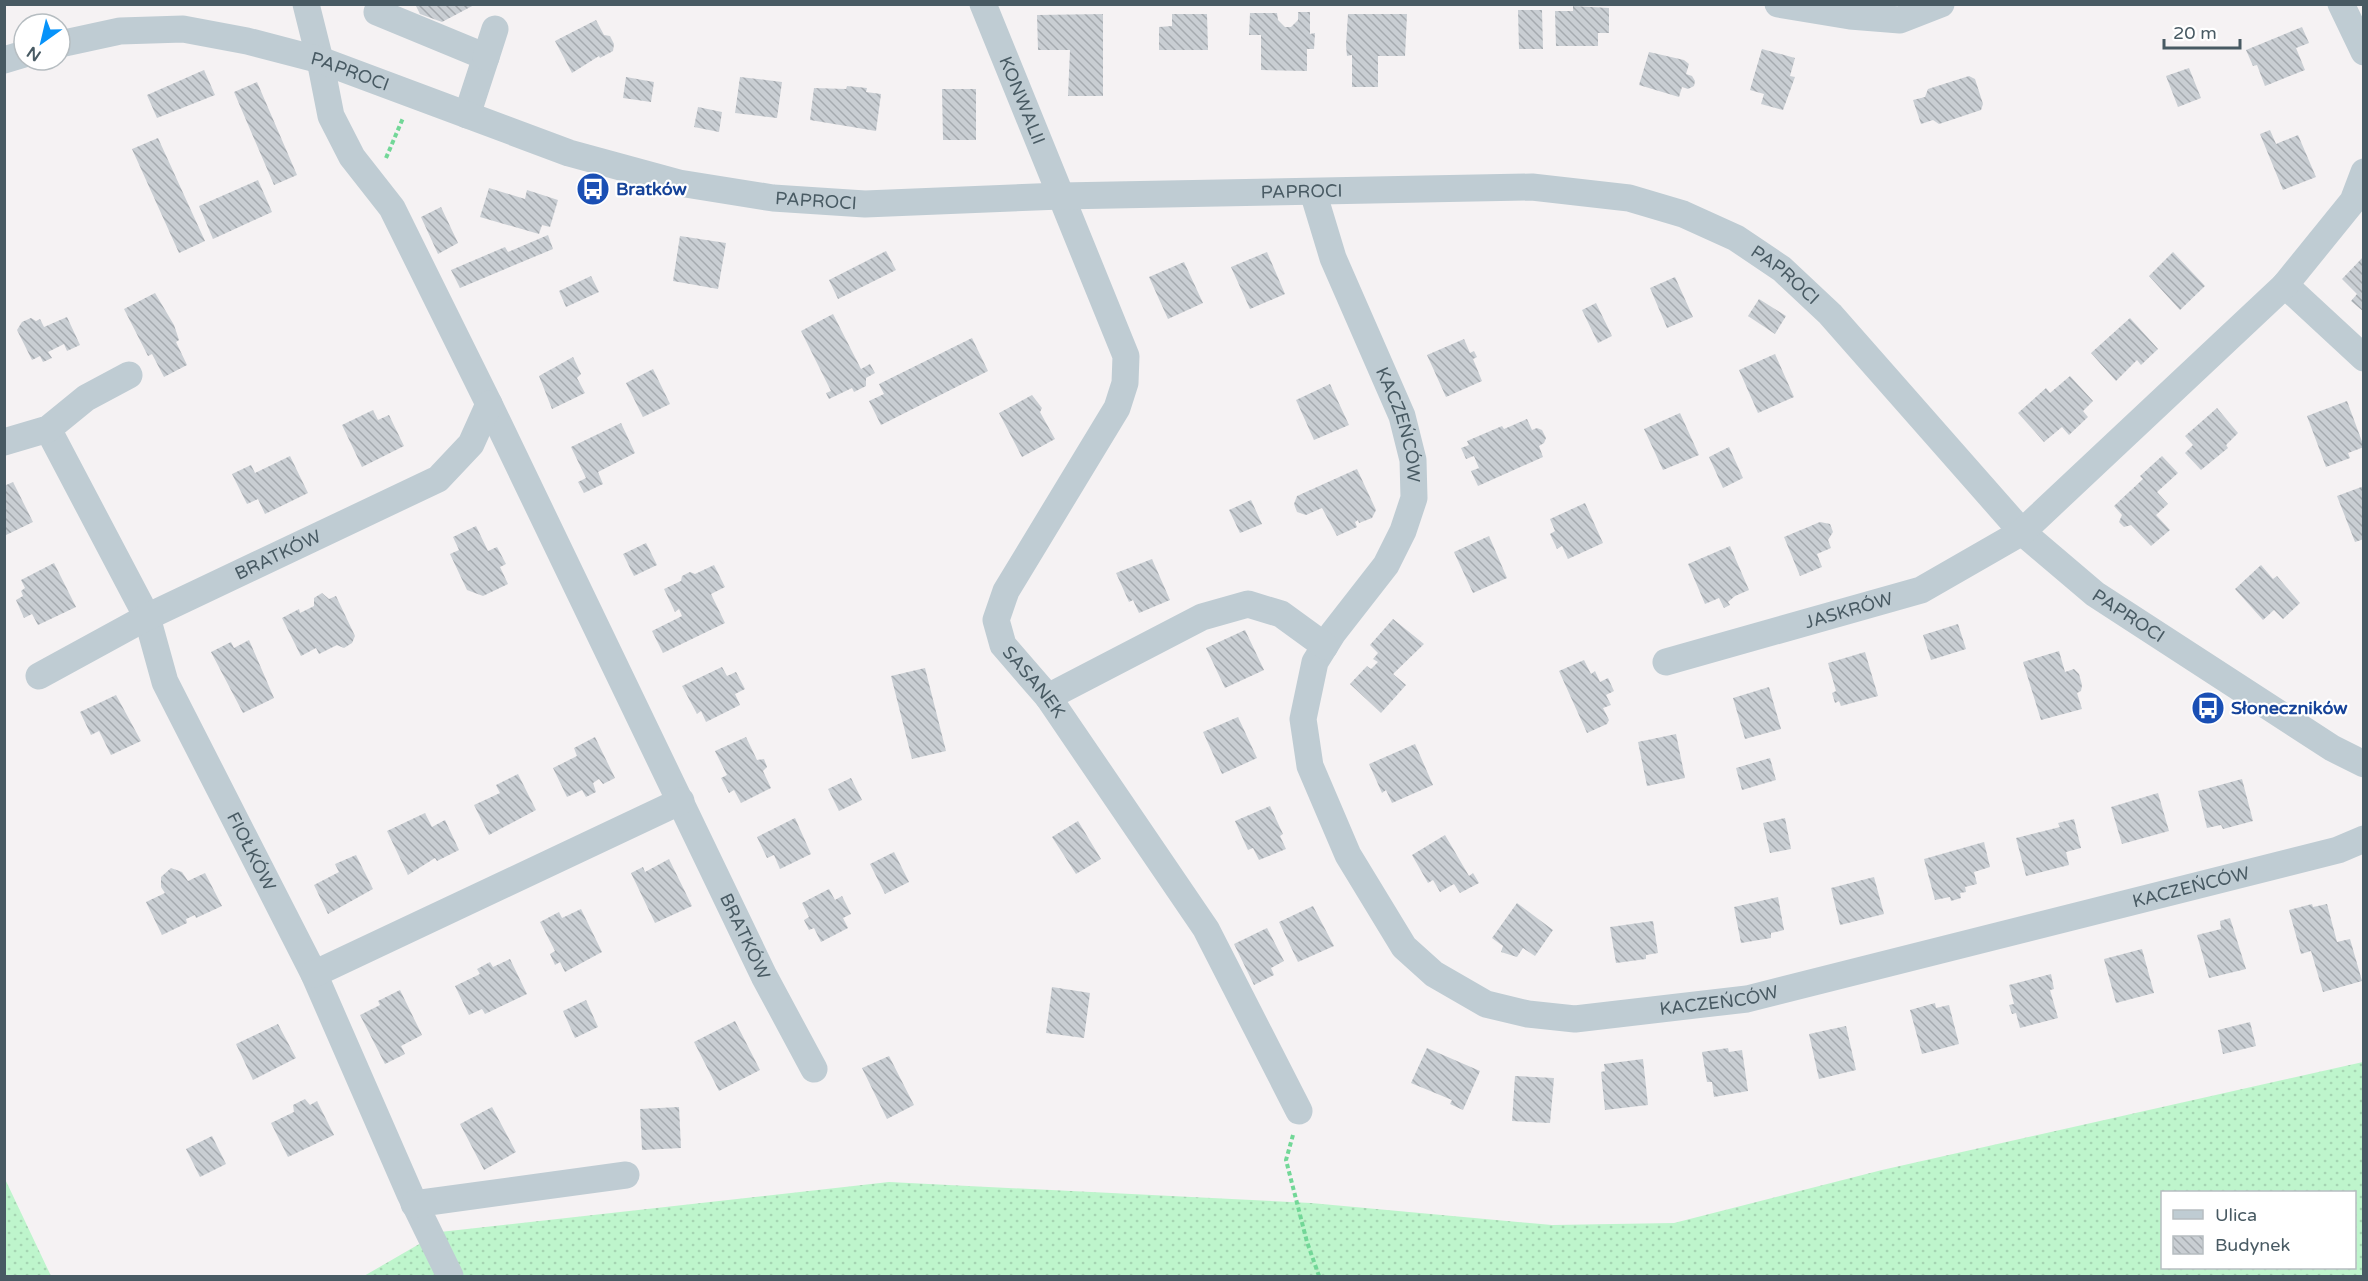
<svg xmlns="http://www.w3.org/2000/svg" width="2368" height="1281" viewBox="0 0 2368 1281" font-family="'Varela Round',sans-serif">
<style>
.grass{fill:url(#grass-dots);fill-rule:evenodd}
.building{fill:url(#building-back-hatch)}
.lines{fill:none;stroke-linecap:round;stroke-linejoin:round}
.path{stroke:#72d797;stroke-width:4;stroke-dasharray:4.5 3;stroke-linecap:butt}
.minor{stroke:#bfccd3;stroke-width:27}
.labels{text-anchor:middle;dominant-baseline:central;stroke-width:4.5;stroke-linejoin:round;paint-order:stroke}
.street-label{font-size:18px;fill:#485a63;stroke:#fff}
.transit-label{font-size:18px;font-weight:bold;fill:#164399;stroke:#fff;text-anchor:start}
</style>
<defs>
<pattern id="grass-dots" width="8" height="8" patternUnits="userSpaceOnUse" patternTransform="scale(1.5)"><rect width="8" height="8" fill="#bef5cc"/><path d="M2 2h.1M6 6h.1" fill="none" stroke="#a5d4b2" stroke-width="1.8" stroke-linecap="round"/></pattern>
<pattern id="building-back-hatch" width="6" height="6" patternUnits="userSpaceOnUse" patternTransform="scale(1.5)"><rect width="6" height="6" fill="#c9ced3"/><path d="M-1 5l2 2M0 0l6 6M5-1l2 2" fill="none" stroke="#a5aaaf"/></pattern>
</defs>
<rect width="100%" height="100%" fill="#f5f2f3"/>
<path class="grass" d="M2363 1062V1276H364L440 1232 889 1182 1311 1203 1552 1225 1674 1223 1882 1170ZM2162 1192H2354V1268H2162Z
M5 1179 51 1276H5Z"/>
<path class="building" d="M415 4H476L442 22 420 14Z
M1573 6 1609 8V33H1598V46H1556L1555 11H1573Z
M1518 10H1542L1543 49H1519Z
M1298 12H1310V34L1315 33 1314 49H1307V71L1261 70V35H1249L1250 13H1277L1278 20 1285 27H1291L1298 20Z
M1103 14V96H1068L1070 50H1038L1037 15Z
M1172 14H1207L1208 50H1159V27L1172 26Z
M1348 14H1407L1405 56H1378V87H1352V55L1347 56 1346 45Z
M596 20 604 35 610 36 614 44 613 51 600 58 599 56 572 73 555 41Z
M2302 27 2309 43 2296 48 2305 70 2265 86 2257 65 2253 66 2246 50Z
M1762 49 1795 58 1790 76 1795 77 1783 110 1761 104 1764 94 1750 90Z
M1649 52 1684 60 1689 64 1686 74 1692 76 1695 81 1694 86 1688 89 1682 87 1679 97 1639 85Z
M2189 68 2201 98 2178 107 2166 76Z
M204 70 215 95 157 118 147 95Z
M1969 76 1975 79 1983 104 1981 110 1939 124 1933 120 1921 124 1913 100 1925 97 1928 89Z
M626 77 654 82 651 102 623 98Z
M740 77 782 82 777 118 735 113Z
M257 82 297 175 274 185 234 92Z
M847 86 867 88 866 92 881 94 876 131 810 120 814 88 846 89Z
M942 89H976V140H943Z
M698 107 722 112 719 132 694 127Z
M2270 130 2276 144 2298 135 2316 177 2283 190 2260 134Z
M158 138 205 241 179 253 132 149Z
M258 180 272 212 213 239 199 206Z
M489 188 525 199 527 190 558 200 550 227 542 225 539 234 480 217Z
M441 207 458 243 438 254 421 217Z
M548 235 553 249 460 288 451 270 505 247 508 252Z
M680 236 726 243 718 289 673 281Z
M886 251 896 270 838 299 829 280Z
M1267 252 1285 294 1250 309 1231 267Z
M2173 252 2205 286 2180 310 2149 276Z
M2364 256V312L2351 301 2357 294 2342 279Z
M1184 262 1203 303 1168 319 1149 277Z
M591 276 599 292 566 307 559 291Z
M1675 277 1693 317 1667 328 1650 288Z
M155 293 174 325 179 340 176 342 187 365 164 377 152 354 148 356 124 309Z
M1759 299 1786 316 1775 334 1748 316Z
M1596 303 1612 336 1598 343 1582 310Z
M833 314 861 369 870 364 875 373 866 378V386L854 392 852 388 829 399 826 393 831 391 801 331Z
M67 317 80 345 67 351 64 344 48 352 52 358 43 362 40 356 32 360 17 330 22 322 31 318 36 321 40 319 44 327Z
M2130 318 2158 349 2141 365 2137 360 2116 381 2091 353Z
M972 338 988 371 881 425 869 401 884 394 879 384Z
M1464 339 1470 353 1474 351 1477 357 1473 359 1482 381 1446 397 1427 355Z
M1775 354 1794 397 1758 413 1739 370Z
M573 357 581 374 577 378 585 393 552 409 539 376Z
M653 369 670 404 643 417 626 383Z
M2070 376 2093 401 2083 411 2088 417 2069 435 2062 427 2044 442 2018 413 2046 388 2050 393Z
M1330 384 1349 425 1314 440 1296 400Z
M1032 395 1042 408 1040 412 1055 439 1022 457 999 413Z
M2347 401 2364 447 2348 453 2350 458 2326 467 2307 416Z
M2217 408 2238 433 2226 445 2228 448 2201 470 2185 453 2193 445 2185 436Z
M373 410 378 420 389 415 404 446 362 467 342 425Z
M1680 413 1699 455 1663 470 1644 429Z
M1527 419 1532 430 1537 428 1542 430 1546 438 1544 443 1539 446 1543 457 1478 486 1471 471 1479 468 1474 456 1466 459 1461 448 1469 445 1467 441 1502 426 1504 429Z
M621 423 635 453 598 472 603 484 584 493 578 482 586 478 571 447Z
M1729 447 1743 478 1723 488 1709 457Z
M290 456 308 493 265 514 258 499 247 504 232 474 251 465 255 473Z
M2162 456 2178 473 2157 492 2168 504 2156 515 2170 530 2151 546 2131 525 2124 527 2119 522 2122 515 2114 506 2143 479 2140 476Z
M1357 469 1376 510 1372 518 1359 523 1358 520 1355 522 1357 527 1337 536 1322 508 1306 515 1297 512 1294 504 1297 496Z
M13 482 33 522 4 536V486Z
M2364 486V539L2355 542 2337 496Z
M1251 500 1262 524 1240 533 1229 510Z
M1585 503 1603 543 1568 559 1562 546 1557 549 1550 534 1555 531 1550 519Z
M1820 522 1830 524 1833 532 1828 540 1831 548 1817 554 1822 567 1800 576 1784 537Z
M476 526 488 551 497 547 506 564 500 567 508 584 483 596 467 590 450 554 459 550 453 537Z
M1489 536 1507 578 1473 593 1454 552Z
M646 543 657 565 634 576 623 554Z
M1730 546 1749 590 1735 596 1728 602 1730 605 1724 608 1719 598 1705 604 1688 564Z
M1152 559 1170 600 1139 613 1133 600 1129 602 1116 573Z
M54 563 76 607 38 625 32 614 24 618 16 600 23 596 21 591 25 588 21 580Z
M714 565 725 587 711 594 725 623 663 653 652 631 682 616 679 609 675 612 664 589 681 581 682 576 690 572 695 574Z
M2261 565 2273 579 2277 576 2300 603 2283 619 2274 610 2263 620 2235 589Z
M322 593 329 599 336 596 355 636 352 643 344 648 337 645 319 654 316 648 301 656 282 618 299 609 300 613 314 606V598Z
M1393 619 1424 644 1393 674 1406 685 1381 713 1350 684 1367 666 1371 669 1378 662 1373 659 1378 653 1370 645Z
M1958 624 1966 649 1931 660 1923 635Z
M1245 630 1264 670 1225 688 1206 648Z
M249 640 274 698 243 713 211 652 231 642 234 648Z
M2059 651 2065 672 2074 669 2079 674 2082 685 2081 691 2077 693 2082 709 2041 720 2023 662Z
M1865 652 1878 696 1841 706 1839 701 1835 703 1832 693 1836 691 1828 663Z
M1584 660 1591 674 1595 671 1600 682 1608 678 1614 691 1606 695 1611 705 1603 708 1609 720 1607 724 1587 733 1559 671Z
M722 667 727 676 736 672 745 689 735 694 740 705 706 722 701 711 697 714 682 686Z
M925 668 946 751 912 759 891 676Z
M1769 687 1781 729 1745 739 1733 698Z
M116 695 141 741 111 755 99 731 91 735 80 712Z
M1238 717 1257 758 1222 774 1203 732Z
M1676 734 1685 778 1647 786 1638 742Z
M595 737 615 778 603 784 599 779 593 783 596 792 586 797 582 790 567 797 553 768 577 756 574 748Z
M746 737 757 760 764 759 767 767 763 771 771 788 741 803 734 790 729 793 721 778 727 775 715 751Z
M1415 744 1433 785 1392 803 1386 790 1382 793 1369 764Z
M1770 758 1776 780 1742 790 1736 768Z
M518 774 536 810 489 835 474 805 500 793 496 785Z
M851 778 862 800 839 811 828 789Z
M2242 779 2253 821 2223 829 2221 825 2207 828 2198 791Z
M2158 793 2169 831 2122 844 2111 807Z
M1270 806 1283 834 1280 836 1286 849 1259 860 1253 848 1248 850 1235 821Z
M425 813 432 827 445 820 459 850 437 861 435 858 408 875 387 831Z
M795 818 811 854 780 869 774 855 767 858 757 837Z
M1785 818 1791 849 1770 853 1763 823Z
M2074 819 2081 848 2066 852 2069 865 2026 876 2016 838 2060 827 2058 823Z
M1078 821 1101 859 1076 874 1052 837Z
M1445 835 1469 876 1473 873 1479 883 1460 893 1454 884 1440 892 1433 880 1428 883 1412 855Z
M1984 842 1990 867 1974 872 1977 884 1965 887 1966 892 1960 893 1961 898 1951 901 1950 897 1935 900 1924 859Z
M894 852 909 882 885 894 870 864Z
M356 855 373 889 328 914 314 885 339 872 335 864Z
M669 859 692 906 655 923 631 873 643 867 645 872Z
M171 868 182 872 188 881 205 873 222 906 196 918 195 915 186 919 187 923 162 935 146 902 165 893 161 887V877Z
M1874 877 1884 914 1840 925 1831 888Z
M829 889 835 900 842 896 851 914 843 918 848 928 821 942 814 928 809 930 804 920 809 917 802 903Z
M1778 897 1784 930 1771 933V938L1741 943 1734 907Z
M1517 903 1553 930 1535 956 1523 948 1517 957 1501 952 1503 946 1492 938Z
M2312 904 2313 907 2327 904 2337 942 2350 939 2362 981 2323 992 2311 951 2301 954 2289 910Z
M1313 906 1334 946 1298 962 1279 922Z
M581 909 602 952 565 972 560 962 555 965 550 954 555 951 540 922 559 912 562 918Z
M2230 918 2246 969 2209 978 2197 935 2221 929 2220 921Z
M1653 921 1658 953 1646 955V959L1616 963 1610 927Z
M1267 928 1284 961 1271 968 1274 975 1254 985 1234 944Z
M2142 949 2154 993 2116 1003 2104 959Z
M510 959 527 994 485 1014 482 1009 469 1015 455 986 480 974 477 969 490 962 493 967Z
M2051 974 2054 989 2050 990 2058 1018 2020 1028 2016 1013 2012 1014 2009 1005 2014 1004 2009 985Z
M1052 987 1090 993 1084 1038 1046 1033Z
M400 990 422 1035 401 1046 405 1054 385 1064 360 1015 380 1005 378 1001Z
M586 1000 598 1027 575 1038 563 1011Z
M1935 1003 1936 1008 1949 1005 1959 1044 1922 1054 1910 1010Z
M735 1021 760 1070 719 1091 694 1042Z
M2250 1022 2256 1046 2223 1054 2218 1030Z
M278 1024 296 1058 253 1080 236 1044Z
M1846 1026 1856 1070 1819 1079 1809 1034Z
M1427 1048 1480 1071 1463 1110 1450 1104 1452 1100 1411 1083Z
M1728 1048 1729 1052 1742 1050 1748 1091 1714 1097 1712 1082H1707L1702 1052Z
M889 1056 914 1105 887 1119 862 1068Z
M1643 1059 1648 1105 1605 1110 1601 1072 1605 1071 1604 1064Z
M1515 1076 1554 1078 1550 1123 1512 1121Z
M305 1099 310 1105 317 1101 334 1135 288 1157 271 1123 294 1112 293 1105Z
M492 1107 516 1152 484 1170 460 1124Z
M679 1107 681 1148 642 1150 640 1109Z
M212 1136 226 1164 200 1177 186 1149Z"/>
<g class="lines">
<path class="path" d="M386 158 403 118
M1293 1135 1286 1160 1307 1242 1319 1276"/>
<g class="minor">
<path id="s1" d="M306 4 320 60 331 116 352 157 392 208 489 404 764 976 814 1069"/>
<path id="s2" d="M983 4 1126 356 1125 383 1117 408 1006 591 996 620 1003 645 1048 697 1206 929 1299 1111"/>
<path d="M1778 4 1850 16 1900 20 1941 4"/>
<path d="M2341 4 2364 52"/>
<path d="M377 12 486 57 467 115"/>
<path id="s3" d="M60 44 120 31 183 29 247 41 320 60 569 153 679 183 773 198 865 204 1061 196 1532 187 1629 198 1683 214 1736 238 1782 269 1830 314 2022 532 2095 594 2332 748 2364 764"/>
<path d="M486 57 495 29"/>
<path d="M4 60 24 54"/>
<path id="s4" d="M1313 192 1333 258 1402 416 1413 460 1414 498 1403 531 1386 565 1333 633 1315 662 1303 719 1310 766 1348 855 1404 947 1434 974 1486 1004 1528 1014 1575 1019 1747 999 2338 850 2364 839"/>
<path d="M2285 285 2364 358"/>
<path id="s5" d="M48 429 147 617 165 682 314 974 410 1194 450 1276"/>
<path d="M4 442 48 429 86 398 129 375"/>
<path id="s6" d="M1666 662 1921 590 2022 532 2285 285 2353 201 2364 172"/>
<path id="s7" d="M39 676 147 617 438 479 471 444 489 404"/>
<path d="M1048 697 1202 617 1248 604 1281 614 1325 646"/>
<path d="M314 974 681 801"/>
<path d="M414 1204 626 1175"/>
</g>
</g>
<defs>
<g id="bus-disc" transform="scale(1.725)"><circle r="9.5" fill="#1a4fb4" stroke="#fff"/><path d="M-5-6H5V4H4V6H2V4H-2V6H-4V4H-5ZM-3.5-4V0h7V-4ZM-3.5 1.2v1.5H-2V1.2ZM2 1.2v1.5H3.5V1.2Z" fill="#fff"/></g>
</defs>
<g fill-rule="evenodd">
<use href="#bus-disc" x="593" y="189"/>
<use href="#bus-disc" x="2208" y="708"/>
</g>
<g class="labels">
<g class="street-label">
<text stroke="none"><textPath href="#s3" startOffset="297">PAPROCI</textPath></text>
<text stroke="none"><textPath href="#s2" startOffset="104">KONWALII</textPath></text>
<text stroke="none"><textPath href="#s3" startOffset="1269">PAPROCI</textPath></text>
<text stroke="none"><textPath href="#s3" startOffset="783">PAPROCI</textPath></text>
<text stroke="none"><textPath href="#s3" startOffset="1773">PAPROCI</textPath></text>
<text stroke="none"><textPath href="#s4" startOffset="249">KACZEŃCÓW</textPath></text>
<text stroke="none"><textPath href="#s7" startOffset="268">BRATKÓW</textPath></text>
<text stroke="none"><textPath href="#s6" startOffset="190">JASKRÓW</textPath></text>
<text stroke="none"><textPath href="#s3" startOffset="2259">PAPROCI</textPath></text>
<text stroke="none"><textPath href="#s2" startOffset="752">SASANEK</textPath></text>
<text stroke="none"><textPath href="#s5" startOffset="470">FIOŁKÓW</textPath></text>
<text stroke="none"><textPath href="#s4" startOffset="1650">KACZEŃCÓW</textPath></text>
<text stroke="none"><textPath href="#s1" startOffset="1035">BRATKÓW</textPath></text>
<text stroke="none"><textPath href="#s4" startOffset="1164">KACZEŃCÓW</textPath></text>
</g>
<g class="transit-label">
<text x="616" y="189">Bratków</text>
<text x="2231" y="708">Słoneczników</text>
</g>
</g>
<rect width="2368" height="1281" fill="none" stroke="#485a63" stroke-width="12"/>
<rect x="2161" y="1191" width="195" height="78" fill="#ffffff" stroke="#b6bdc1" stroke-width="1.5"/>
<rect x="2173" y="1210" width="30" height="9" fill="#bfccd3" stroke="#b6bdc1" stroke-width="1.5"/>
<text x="2215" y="1221" font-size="18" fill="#485a63">Ulica</text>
<rect x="2173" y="1236" width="30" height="18" fill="url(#building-back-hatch)" stroke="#b6bdc1" stroke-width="1.5"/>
<text x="2215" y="1251" font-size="18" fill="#485a63">Budynek</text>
<g transform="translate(42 42) rotate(214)"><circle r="28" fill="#ffffff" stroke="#b6bdc1" stroke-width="1.5"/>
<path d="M0-4.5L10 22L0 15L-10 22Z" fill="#0793fa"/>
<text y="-9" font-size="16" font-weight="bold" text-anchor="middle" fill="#485a63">N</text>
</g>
<path d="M2164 39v9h76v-9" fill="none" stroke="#485a63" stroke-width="3"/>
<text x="2173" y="39" font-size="18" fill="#485a63" stroke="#ffffff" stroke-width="4.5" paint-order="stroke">20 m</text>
</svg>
